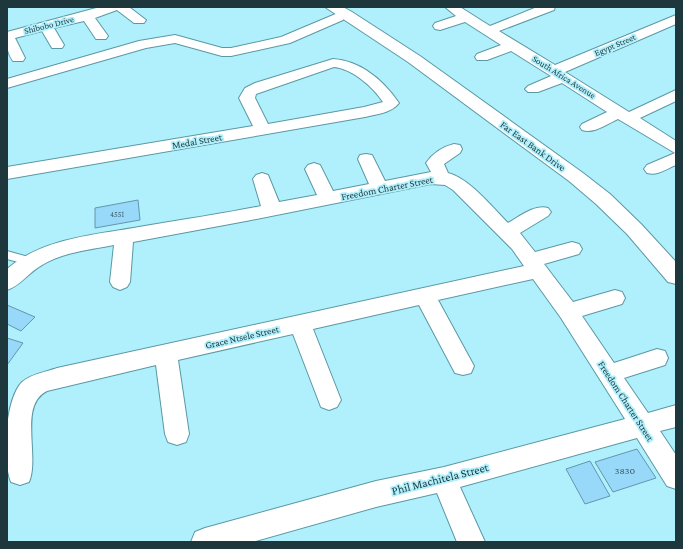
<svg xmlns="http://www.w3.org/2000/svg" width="683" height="549" viewBox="0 0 683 549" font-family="'Crimson Pro',serif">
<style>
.building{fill:#98d8f8;stroke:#6396af}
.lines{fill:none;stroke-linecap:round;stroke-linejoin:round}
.lane-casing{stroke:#5a98a4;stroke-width:2}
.street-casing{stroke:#5a98a4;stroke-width:2}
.secondary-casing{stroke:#5a98a4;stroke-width:2}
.lane{fill:#fff;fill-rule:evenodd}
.street{fill:#fff;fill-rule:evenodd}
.secondary{fill:#fff;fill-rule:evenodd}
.labels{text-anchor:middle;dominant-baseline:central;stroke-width:3.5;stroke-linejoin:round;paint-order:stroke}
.number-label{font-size:8px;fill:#3c5f6b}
.far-street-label{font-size:9px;fill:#1d373c;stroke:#b0f0fc}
.street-label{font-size:10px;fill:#1d373c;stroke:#b0f0fc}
.near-number-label{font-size:10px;fill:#3c5f6b}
.near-street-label{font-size:12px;fill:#1d373c;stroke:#b0f0fc}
</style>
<rect width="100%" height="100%" fill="#b0f0fc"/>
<path class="building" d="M138 200 140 220 95 228V208Z
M7 305 35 317 21 331 7 324Z
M7 338 23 343 7 365Z
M637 449 656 478 613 492 595 462Z
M590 461 610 496 585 504 566 469Z"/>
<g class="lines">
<g class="lane-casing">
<path id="lane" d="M7 251 32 258 34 261 29 265 7 259Z"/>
</g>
<g class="street-casing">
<path id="street" d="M100 7H129L146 20 144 23H134L117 10 95 18 108 36 106 39H96L84 21 54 28 64 45 62 48H52L42 31 15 38 25 58 23 61H13C6 51 7 43 7 32Z
M445 7H460L490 26 537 7H555L554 10 499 31 555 65 676 15V24L565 72 629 112 676 90V101L640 118 676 141V165C666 169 658 176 647 173L644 169 647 165 675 153 618 119C607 124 594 134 582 130L580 127 582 124 607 112 562 83 538 92H528L525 89 528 86 551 76 511 51 487 60H477L475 57 477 54 501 45 465 22 440 30 435 29 433 26 435 23 456 16Z
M338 13 343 14 345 17 343 20 290 43 231 56H222L175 43 146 48 7 88V79L139 41 175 35 222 48H231L281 37Z
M333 59C361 61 383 80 399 103 392 113 376 114 365 117L7 179V167L253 126 239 98 245 88 255 83ZM334 67C353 69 373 87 383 102L364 107 268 124 255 98 256 94Z
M454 144 460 145 462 149 460 153 444 164 448 173C469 178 493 208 508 223 520 216 535 204 548 208L551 212 548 216 520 233 535 252 572 242 579 244 582 249 579 254 544 264 573 302 615 290 622 292 625 298 622 304 582 316 614 363 657 349 665 351 668 358 665 365 624 378 648 413 676 405V427L660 431 676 455V489L667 486 637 438 460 487 485 542H457L437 493 376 507 252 542H191L195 532 205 528 376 481 444 467 625 419 561 318 533 279 438 300 474 366 471 373 463 375 455 373 419 305 313 329 341 400 337 407 329 410 321 407 293 334 178 360 189 434 186 442 177 445 168 442 165 434 156 365 47 391C18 405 40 457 29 482L20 485 11 482C2 460 5 400 22 382 31 374 46 372 57 368L524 266 512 249 453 190 445 185 431 184 246 221 133 242 130 282 127 287 120 290 113 287 110 282 114 245C89 250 64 252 42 265 29 272 20 286 7 290V269C43 238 94 235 139 227 180 220 221 214 261 206L253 179 256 175 262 173 268 175 279 202 317 195 305 169 308 165 314 163 320 165 333 191 369 184 358 159 360 155 366 154 372 155 385 181 431 172 426 163C433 153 442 147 454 144Z"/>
</g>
<g class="secondary-casing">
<path id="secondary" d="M325 7H343L352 12 420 56 583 173 610 194 641 224 676 262V284L668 282 627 234 596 204 569 181 408 62Z"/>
</g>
<use href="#lane" class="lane"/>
<use href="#street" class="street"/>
<use href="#secondary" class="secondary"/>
</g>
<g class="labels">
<g class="number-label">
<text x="117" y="214">4551</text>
</g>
<g class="far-street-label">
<text transform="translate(49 25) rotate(-14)">Shibobo Drive</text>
<text transform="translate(615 45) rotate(-23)">Egypt Street</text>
<text transform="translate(564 77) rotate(32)">South Africa Avenue</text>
</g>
<g class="street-label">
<text transform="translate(197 141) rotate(-10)">Medal Street</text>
<text transform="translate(533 146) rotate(36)">Far East Bank Drive</text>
<text transform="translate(387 188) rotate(-11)">Freedom Charter Street</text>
<text transform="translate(242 337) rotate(-13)">Grace Ntsele Street</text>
<text transform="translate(626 401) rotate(57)">Freedom Charter Street</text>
</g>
<g class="near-number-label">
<text x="625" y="470">3830</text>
</g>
<g class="near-street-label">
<text transform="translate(440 479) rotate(-14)">Phil Machitela Street</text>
</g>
</g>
<rect width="683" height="549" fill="none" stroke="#1d373c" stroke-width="16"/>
</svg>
